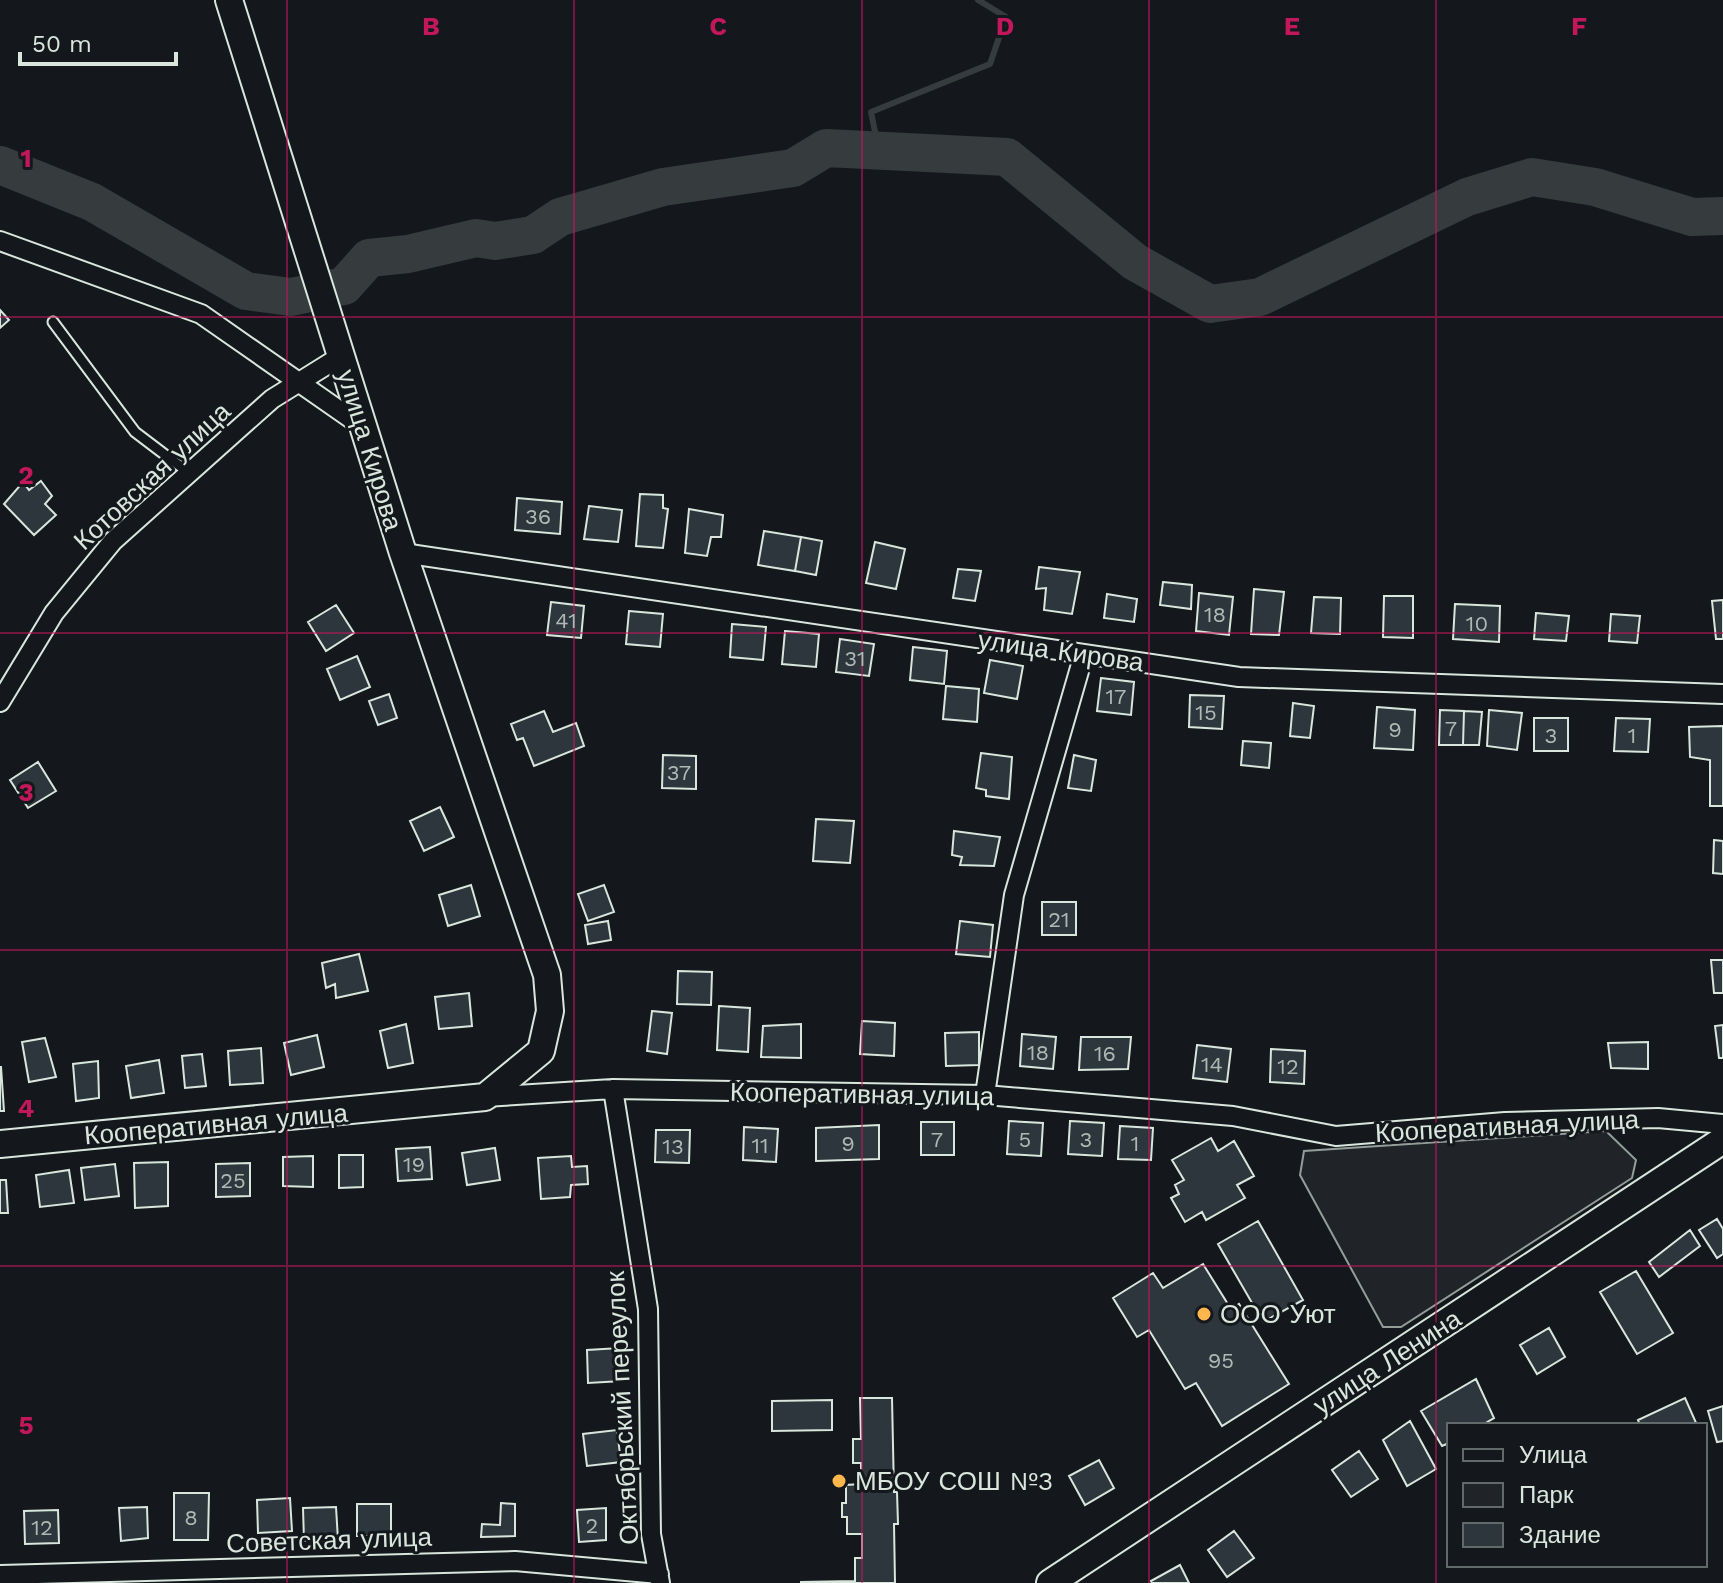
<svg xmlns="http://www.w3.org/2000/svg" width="1723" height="1583" viewBox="0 0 1723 1583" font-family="'Work Sans',sans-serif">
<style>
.green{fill:#202428;stroke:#939e99;stroke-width:2}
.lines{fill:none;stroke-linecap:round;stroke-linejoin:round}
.stream{stroke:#363b3e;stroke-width:6}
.river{stroke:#363b3e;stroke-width:38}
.building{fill:#2c363c;stroke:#d8e6dc;stroke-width:2}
.lane-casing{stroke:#d8e6dc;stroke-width:13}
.street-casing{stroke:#d8e6dc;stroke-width:22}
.secondary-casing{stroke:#d8e6dc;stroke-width:30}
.lane{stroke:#14181c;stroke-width:9}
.street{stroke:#14181c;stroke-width:18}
.secondary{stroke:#14181c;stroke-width:26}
.grid{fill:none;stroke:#c2185b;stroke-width:2;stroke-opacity:0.55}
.poi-dot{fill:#ffb74d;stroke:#14181c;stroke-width:3}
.labels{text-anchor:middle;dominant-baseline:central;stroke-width:6;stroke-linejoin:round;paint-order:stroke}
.number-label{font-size:22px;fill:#adbab4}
.street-label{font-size:26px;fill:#d8e6dc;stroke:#14181c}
.poi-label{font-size:26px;fill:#d8e6dc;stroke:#14181c;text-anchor:start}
.grid-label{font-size:26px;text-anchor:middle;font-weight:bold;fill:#c2185b;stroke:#14181c;stroke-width:6;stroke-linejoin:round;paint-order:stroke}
</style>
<rect width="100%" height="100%" fill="#14181c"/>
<path class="green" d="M1606 1131 1636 1160 1632 1178 1401 1327H1383L1300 1175 1304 1151Z"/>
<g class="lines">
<path class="stream" d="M879 151 871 112 990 64 1006 17 978 0"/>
<path class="river" d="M0 165 92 202 246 291 291 297 344 286 369 258 408 254 476 238 495 241 533 235 560 217 663 187 793 168 826 148 1007 157 1135 262 1210 304 1260 297 1467 197 1532 177 1595 187 1692 217 1723 216"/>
</g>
<path class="building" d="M0 310 9 320 0 328Z
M41 481 52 496 45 504 56 515 34 535 4 504 23 482 29 490Z
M640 494 663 495V508L668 509 663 548 636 546Z
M517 498 562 502 560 534 515 530Z
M589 506 622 510 618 542 584 539Z
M689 509 723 515 721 537H711L707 556 685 553Z
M764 531 801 537 795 571 758 565Z
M801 537 822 541 816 575 795 571Z
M875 542 905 549 896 589 866 583Z
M1039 567 1080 572 1072 614 1044 610 1046 588 1036 589Z
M958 569 981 571 975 601 953 598Z
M1163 582 1192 585 1191 609 1160 605Z
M1254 589 1284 592 1279 635 1251 634Z
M1199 593 1233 597 1229 635 1196 631Z
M1107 594 1137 599 1134 622 1104 618Z
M1384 596H1413V638L1383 637Z
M1314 597 1341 598 1340 634 1311 633Z
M1723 600V639H1716L1712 601Z
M551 602 584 606 581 638 547 635Z
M1455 604 1500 606 1499 642 1453 639Z
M336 605 354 633 326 651 308 622Z
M629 611 663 614 660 647 626 644Z
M1536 613 1569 616 1566 641 1534 639Z
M1611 614 1640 616 1637 643 1609 641Z
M732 624 766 627 763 660 730 657Z
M785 631 819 634 816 667 782 664Z
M840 639 874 644 869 676 836 672Z
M913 647 947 651 944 684 910 680Z
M357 656 370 687 340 700 327 669Z
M990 660 1023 666 1017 699 984 693Z
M1101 678 1134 682 1131 715 1097 711Z
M946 686 979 689 977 722 943 719Z
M389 694 397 718 378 725 369 701Z
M1190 695 1224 696 1222 729 1189 727Z
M1293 703 1314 706 1310 738 1290 736Z
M1377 707 1415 710 1413 750 1374 748Z
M1440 710 1464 711 1463 745H1439Z
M1489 710 1522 713 1517 750 1487 746Z
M544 711 553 732 576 723 584 746 534 766 523 738 517 740 511 724Z
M1464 711 1482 712 1479 745H1463Z
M1534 718H1568V751H1534Z
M1616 718 1650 719 1648 752 1614 751Z
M1723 726V806H1710V760L1690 757 1689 727Z
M1243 741 1271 743 1269 768 1241 765Z
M981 753 1012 757 1009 799 986 796V790L976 788Z
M663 755 696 756V789L662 788Z
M1074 755 1096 760 1091 791 1068 788Z
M38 762 56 791 28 808 10 780Z
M440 807 454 837 424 851 410 821Z
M816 819 854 821 850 863 813 861Z
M954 831 1000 837 994 866 960 865 962 857 952 855Z
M1714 840 1723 841V874L1713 873Z
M471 885 480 916 448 926 439 895Z
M604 885 614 912 588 921 578 894Z
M1042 902H1076V935H1042Z
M608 921 611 940 588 944 585 925Z
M960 921 993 925 990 957 956 954Z
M359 954 368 991 336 998 335 984 326 988 322 963Z
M1711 960H1723V993H1714Z
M678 971 712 972 711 1005 677 1004Z
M469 993 472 1026 439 1029 435 997Z
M719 1006 750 1008 748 1052 717 1050Z
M652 1011 672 1013 667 1054 647 1051Z
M862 1021 895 1023 894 1056 860 1054Z
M406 1024 413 1063 388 1068 380 1031Z
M801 1024V1058L761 1057 763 1026Z
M1723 1025V1058H1719L1715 1026Z
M979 1032V1065L946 1066 945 1033Z
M1022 1034 1056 1037 1053 1069 1020 1066Z
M317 1035 324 1067 291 1075 284 1043Z
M1081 1037H1131L1128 1069 1079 1070Z
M45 1038 56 1077 29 1082 22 1042Z
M1648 1042V1069L1611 1068 1608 1043Z
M1197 1045 1231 1049 1227 1082 1193 1078Z
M261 1048 263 1083 230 1085 228 1051Z
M1271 1049 1305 1051 1304 1084 1270 1082Z
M202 1054 206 1086 185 1088 182 1056Z
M159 1060 164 1093 131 1098 126 1066Z
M98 1061 99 1098 76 1101 73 1064Z
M0 1067H1L4 1111H0Z
M1009 1121 1043 1123 1041 1156 1007 1154Z
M1070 1121 1104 1123 1102 1156 1068 1154Z
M921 1122H954V1155H921Z
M879 1125V1159L816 1161V1128Z
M1120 1126 1153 1128 1151 1160 1118 1159Z
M744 1127 778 1129 776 1162 743 1160Z
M656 1130H690L689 1163 655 1162Z
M1211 1138 1218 1151 1234 1141 1254 1176 1237 1185 1245 1198 1206 1220 1202 1212 1185 1222 1171 1198 1179 1194 1175 1185 1184 1180 1172 1160Z
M430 1147 432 1179 398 1181 396 1149Z
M495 1148 500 1180 467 1185 462 1153Z
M339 1155H363V1187L339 1188Z
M313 1156V1187L283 1186V1157Z
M571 1156 572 1167 587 1166 588 1184 571 1185 570 1197 541 1199 538 1158Z
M168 1162V1206L135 1208 134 1163Z
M250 1163V1196L216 1197V1164Z
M115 1164 119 1196 85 1200 81 1168Z
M69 1170 74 1203 40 1207 36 1175Z
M0 1180H6L8 1213H0Z
M1717 1219 1723 1229V1254L1717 1258 1699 1230Z
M1258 1221 1303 1300 1263 1322 1218 1244Z
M1690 1230 1700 1246 1659 1277 1649 1262Z
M1203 1264 1231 1309 1239 1304 1289 1384 1222 1426 1196 1383 1185 1389 1149 1330 1137 1337 1113 1298 1153 1273 1163 1288Z
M1636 1271 1673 1333 1637 1354 1600 1292Z
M1549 1328 1565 1357 1537 1374 1520 1345Z
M620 1348 622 1381 588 1383 587 1350Z
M1476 1379 1494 1418 1482 1425H1449V1443L1442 1446 1421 1411Z
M860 1398H892L894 1492H897L898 1524H894L895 1583H801V1582L855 1581V1558H862V1534H847V1517H842V1503H846V1485L861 1484V1463H853V1439H861Z
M1685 1398 1697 1425H1640L1638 1420Z
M832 1400V1430L772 1431V1401Z
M1723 1406V1441L1717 1442 1708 1411Z
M1410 1421 1436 1469 1407 1486 1383 1440Z
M617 1430 621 1462 587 1466 583 1434Z
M1359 1451 1378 1479 1351 1497 1332 1470Z
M1099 1460 1114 1488 1085 1505 1069 1476Z
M174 1493H209L208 1540H174Z
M290 1498 292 1531 258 1533 257 1500Z
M501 1503 515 1504V1536L481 1537 482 1524 500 1525Z
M357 1504H391V1536H357Z
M147 1507 148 1538 121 1541 119 1508Z
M336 1507 338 1540 304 1541 303 1508Z
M606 1508V1540L579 1542 577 1510Z
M58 1510 59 1543 25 1544 24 1511Z
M1234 1531 1254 1558 1227 1577 1208 1550Z
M1180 1565 1189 1583H1152L1151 1581Z"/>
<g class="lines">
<g class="lane-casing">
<path id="lane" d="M53 322 135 432 189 473"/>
</g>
<g class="street-casing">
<path id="street" d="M0 241 201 314 363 427
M403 553 1239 677 1723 694
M0 702 54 613 113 541 272 399 341 356
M613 1089 648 1309 651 1534 660 1583
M985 1095 1014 895 1084 654
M485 1097 613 1089 985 1095 1233 1116 1336 1136 1505 1122 1658 1118 1723 1124
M0 1575 515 1561 659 1574"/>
</g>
<g class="secondary-casing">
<path id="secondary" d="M0 1144 485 1097 541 1051 550 1011 547 975 403 553 229 0
M1050 1583 1723 1140"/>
</g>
<use href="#lane" class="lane"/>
<use href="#street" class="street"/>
<use href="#secondary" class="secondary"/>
</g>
<path class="grid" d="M287 0V1583M574 0V1583M862 0V1583M1149 0V1583M1436 0V1583M0 317H1723M0 633H1723M0 950H1723M0 1266H1723"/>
<g class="poi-dot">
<circle cx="1204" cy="1314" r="8"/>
<circle cx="839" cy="1481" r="8"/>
</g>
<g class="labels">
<g class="number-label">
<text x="538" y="516">36</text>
<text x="1215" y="614">18</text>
<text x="566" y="620">41</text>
<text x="1477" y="623">10</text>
<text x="855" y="658">31</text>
<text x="1116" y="696">17</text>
<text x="1206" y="712">15</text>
<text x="1451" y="728">7</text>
<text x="1395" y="729">9</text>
<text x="1551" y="735">3</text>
<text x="1632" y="735">1</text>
<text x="679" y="772">37</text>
<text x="1059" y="919">21</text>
<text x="1038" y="1052">18</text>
<text x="1105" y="1053">16</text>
<text x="1212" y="1064">14</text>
<text x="1288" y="1066">12</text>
<text x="937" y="1139">7</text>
<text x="1025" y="1139">5</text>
<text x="1086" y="1139">3</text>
<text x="848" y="1143">9</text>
<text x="1135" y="1143">1</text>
<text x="760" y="1145">11</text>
<text x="673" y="1146">13</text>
<text x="414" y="1164">19</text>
<text x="233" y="1180">25</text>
<text x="1221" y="1360">95</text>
<text x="191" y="1517">8</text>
<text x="592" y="1525">2</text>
<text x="42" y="1527">12</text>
</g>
<g class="street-label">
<text transform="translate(370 450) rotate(73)">улица Кирова</text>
<text transform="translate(152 476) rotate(-43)">Котовская улица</text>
<text transform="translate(1061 651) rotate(8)">улица Кирова</text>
<text transform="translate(862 1094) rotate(1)">Кооперативная улица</text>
<text transform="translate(216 1124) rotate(-5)">Кооперативная улица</text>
<text transform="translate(1507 1126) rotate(-3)">Кооперативная улица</text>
<text transform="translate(1387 1362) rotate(-33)">улица Ленина</text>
<text transform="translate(622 1408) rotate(-93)">Октябрьский переулок</text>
<text transform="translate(329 1540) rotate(-2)">Советская улица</text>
</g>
<g class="poi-label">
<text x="1220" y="1314">ООО Уют</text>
<text x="855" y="1481">МБОУ СОШ №3</text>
</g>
</g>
<g class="grid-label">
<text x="431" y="35">B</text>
<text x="718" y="35">C</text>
<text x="1005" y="35">D</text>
<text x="1292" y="35">E</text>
<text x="1579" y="35">F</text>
<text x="26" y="167">1</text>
<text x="26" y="484">2</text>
<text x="26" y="801">3</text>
<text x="26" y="1117">4</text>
<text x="26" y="1434">5</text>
</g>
<rect x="1447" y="1423" width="260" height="144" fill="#14181c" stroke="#626a69" stroke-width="2"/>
<rect x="1463" y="1449" width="40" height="12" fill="#14181c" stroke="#626a69" stroke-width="2"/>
<text x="1519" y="1463" font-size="24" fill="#d8e6dc">Улица</text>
<rect x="1463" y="1483" width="40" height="24" fill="#202428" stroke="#626a69" stroke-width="2"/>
<text x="1519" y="1503" font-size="24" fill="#d8e6dc">Парк</text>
<rect x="1463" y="1523" width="40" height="24" fill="#2c363c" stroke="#626a69" stroke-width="2"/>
<text x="1519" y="1543" font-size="24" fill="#d8e6dc">Здание</text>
<path d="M20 52v12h156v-12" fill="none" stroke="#d8e6dc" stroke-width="4"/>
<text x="32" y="52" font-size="24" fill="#d8e6dc" stroke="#14181c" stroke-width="6" paint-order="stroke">50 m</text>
</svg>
